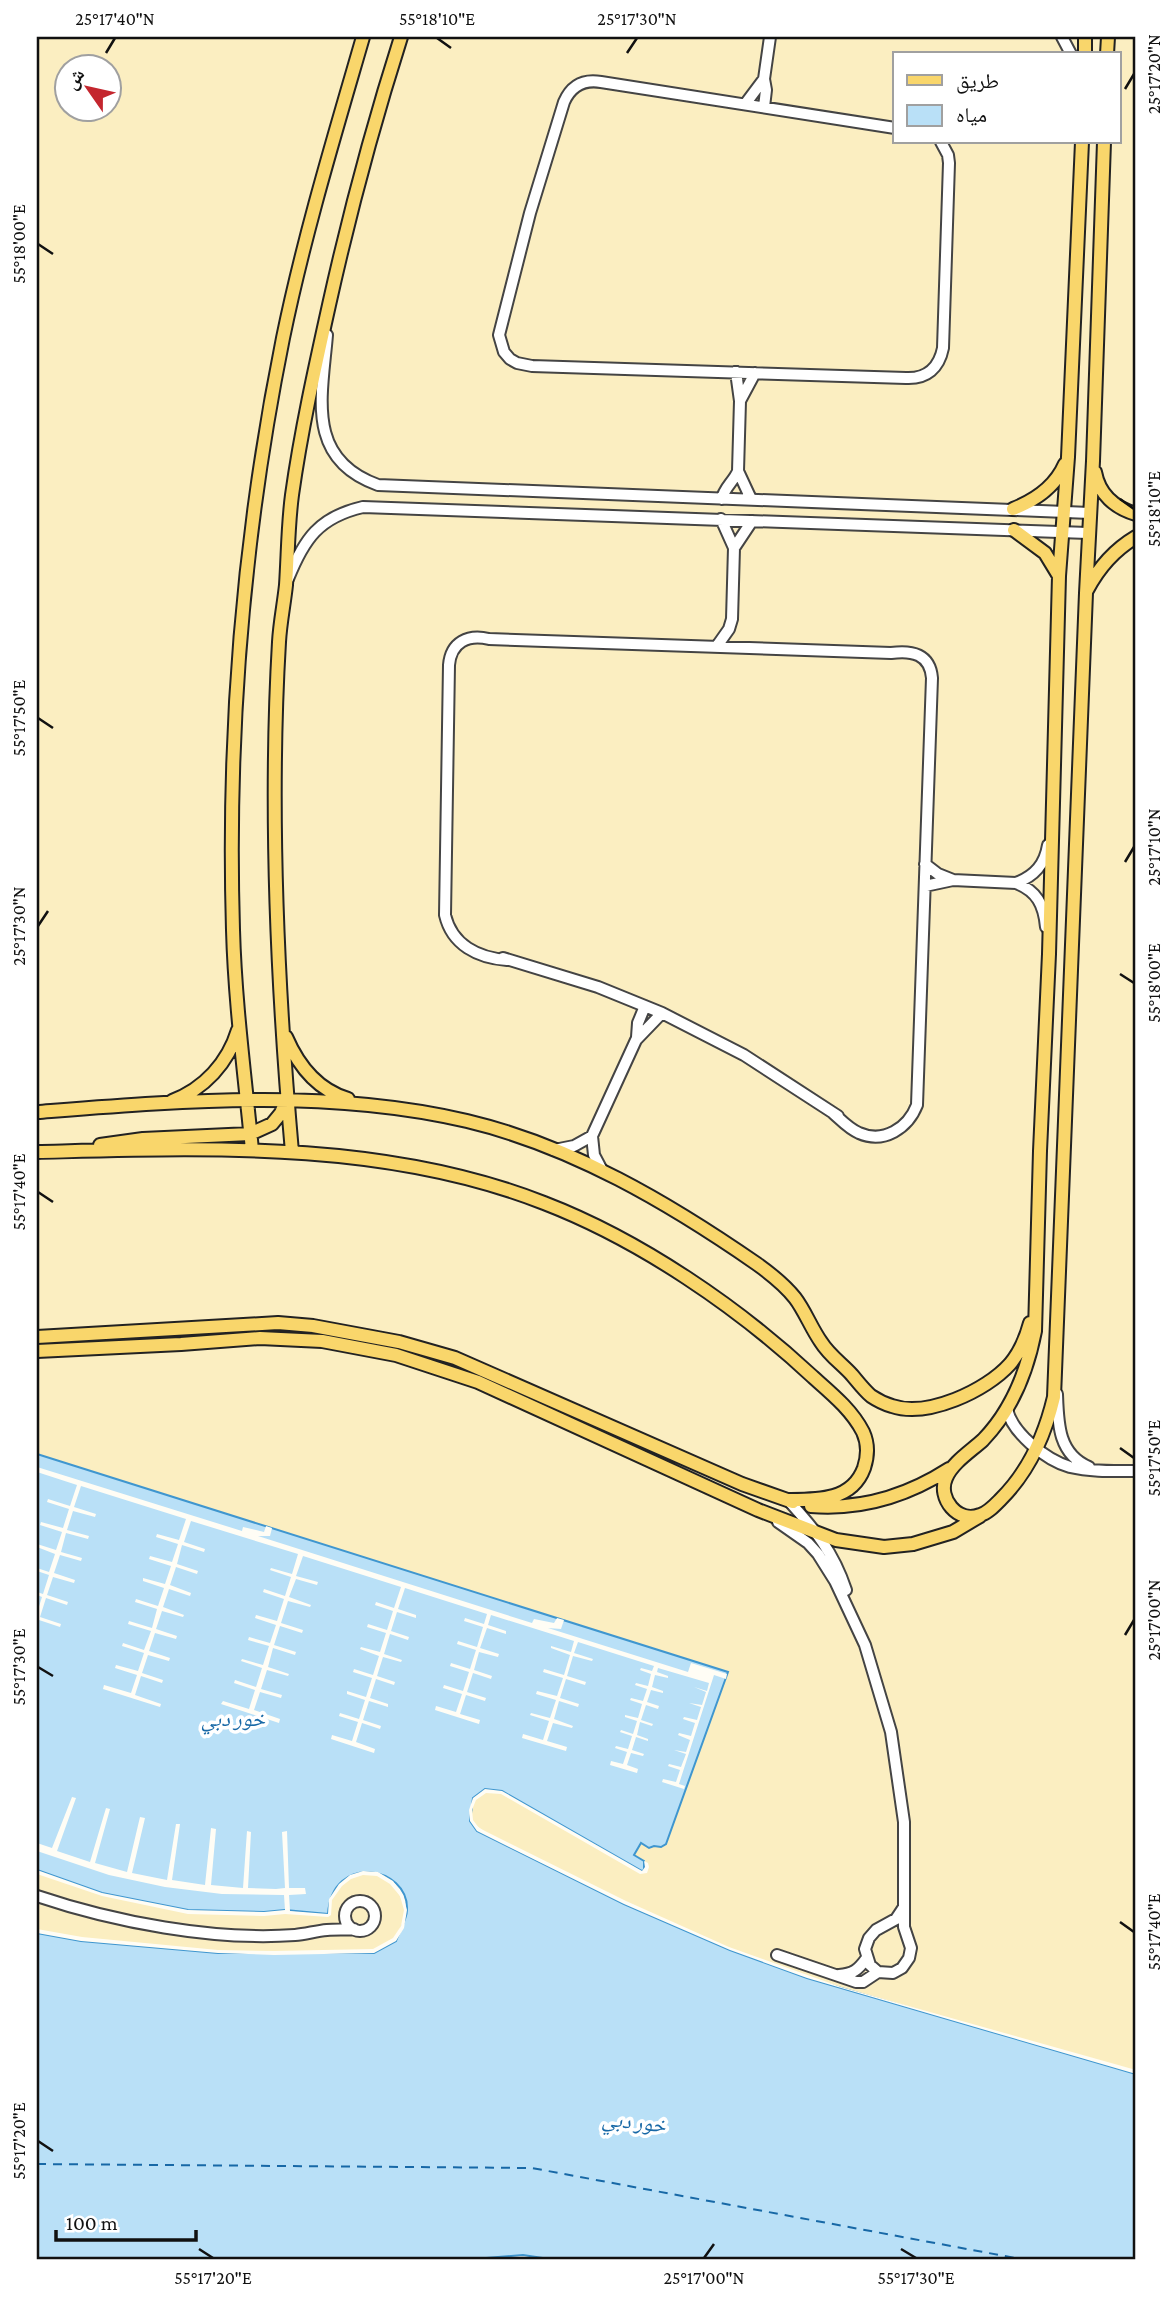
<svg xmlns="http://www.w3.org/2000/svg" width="1173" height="2297" viewBox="0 0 1173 2297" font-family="'Crimson Pro','Noto Naskh Arabic',serif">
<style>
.sand{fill:#fbeec1;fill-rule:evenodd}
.water{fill:#b9e0f7;stroke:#3f96cf;stroke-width:2}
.pier{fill:#fffdf5}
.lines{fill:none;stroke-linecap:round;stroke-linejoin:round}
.ferry{stroke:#1768a6;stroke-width:2;stroke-dasharray:9 7;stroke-linecap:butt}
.minor-casing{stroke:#444;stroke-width:14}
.major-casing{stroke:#222;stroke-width:16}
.minor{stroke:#fff;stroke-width:10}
.major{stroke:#f9d66b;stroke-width:12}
.ticks{fill:none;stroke:#111;stroke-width:2.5}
.labels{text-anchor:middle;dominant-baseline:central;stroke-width:7;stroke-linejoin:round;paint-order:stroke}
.water-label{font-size:21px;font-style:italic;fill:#1768a6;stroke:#fff}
.neatline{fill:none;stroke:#111;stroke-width:2.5}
.ticks-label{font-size:18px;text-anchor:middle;fill:#111}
</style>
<rect width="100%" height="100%" fill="#fffdf5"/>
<path class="sand" d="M37 37H1136V2074L807 1978 730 1950 624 1904 498 1841 470 1821 473 1798 485 1789 502 1791 634 1855 641 1843 658 1846 666 1844 727 1672 37 1454ZM895 54H1119V142H895ZM66 66H108V108H66Z
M37 1870 329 1899 350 1875C391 1871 389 1874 407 1910L396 1941 374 1953 274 1955 163 1948 37 1933Z"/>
<path class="water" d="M37 1454 728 1672 666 1844 661 1847 654 1846 649 1848 641 1843 634 1855 644 1861V1870L642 1871 502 1791 485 1789 473 1798 470 1821 477 1831 624 1904 730 1950 807 1978 1136 2074V2260H556L523 2255 462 2260H37V1933L81 1941 218 1953H374L396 1941C399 1932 407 1919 407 1910 409 1866 332 1852 328 1914L285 1910 264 1912 188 1910 102 1893 37 1870Z"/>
<path class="pier" d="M37 1467 242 1531 243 1527 264 1532 266 1526 272 1528 270 1536H258L532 1623 534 1619 554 1623 557 1618 564 1620 561 1629 548 1628 688 1672 691 1663 727 1674 726 1679 714 1675 679 1784 685 1786 684 1789 662 1782 663 1779 676 1782 680 1770 668 1766 669 1764 681 1767 686 1754 674 1750 686 1752 690 1740 678 1735 679 1733 691 1736 695 1723 683 1719 684 1717 697 1720 701 1707 689 1703 702 1705 706 1692 694 1687 707 1691 709 1683 658 1668 657 1672 668 1676V1678L655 1675 652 1687 663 1691V1693L651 1690 647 1702 659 1706 658 1709 646 1705 641 1720 653 1724 652 1726 640 1722 637 1735 648 1739V1741L636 1737 632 1750 644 1754 643 1756 631 1753 627 1765 638 1769 637 1773 610 1765 611 1761 623 1764 627 1752 615 1748 616 1746 628 1749 632 1736 620 1732 621 1730 633 1734 637 1721 625 1717V1715L638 1718 642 1704 630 1700 631 1698 643 1701 647 1689 635 1685 636 1683 648 1686 651 1674 640 1670 641 1668 652 1671 654 1666 578 1642 574 1653 593 1659 592 1661 573 1656 567 1676 586 1682 585 1685 566 1679 560 1698 579 1704 578 1707 559 1701 554 1719 573 1726 572 1728 553 1723 547 1741 567 1747 566 1751 522 1738 523 1734 543 1740 549 1721 530 1715 531 1713 550 1718 556 1700 536 1694 537 1691 557 1696 563 1678 543 1672 544 1669 564 1675 570 1655 551 1648V1646L571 1652 574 1641 491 1615 488 1625 506 1631V1634L487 1628 480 1648 499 1654 498 1657 479 1652 474 1670 492 1676 491 1679 473 1673 467 1692 486 1698 485 1701 466 1695 460 1714 480 1720 479 1724 435 1710 436 1706 456 1712 462 1694 443 1688 444 1685 463 1691 469 1672 450 1666 451 1663 470 1669 476 1650 457 1644 458 1641 477 1647 483 1627 464 1621 465 1618 484 1624 487 1614 405 1588 398 1609 416 1615V1618L397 1612 391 1631 409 1637 408 1640 390 1634 384 1654 402 1660 401 1662 383 1657 377 1676 395 1682 394 1685 376 1679 370 1698 388 1704V1707L369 1701 363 1720 381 1726 380 1729 362 1723 356 1742 375 1749 374 1753 331 1739 332 1735 352 1741 358 1722 339 1716 340 1713 359 1719 365 1700 347 1694V1691L366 1697 372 1678 353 1672 354 1669 373 1675 379 1656 360 1649 361 1647 380 1652 386 1633 367 1627 368 1624 387 1630 393 1611 375 1605 376 1602 394 1608 401 1587 303 1556 296 1576 318 1582 317 1585 296 1579 289 1597 311 1605 310 1607 288 1601 281 1623 303 1630 302 1633 280 1626 274 1645 296 1652 295 1655 273 1648 268 1667 289 1674 288 1676 267 1670 261 1689 282 1695 281 1698 260 1692 254 1710 280 1719 279 1723 221 1704 223 1701 249 1709 255 1690 234 1683 235 1680 256 1687 262 1668 241 1661 242 1659 263 1665 269 1646 248 1640 249 1637 270 1643 276 1625 255 1618 256 1615 277 1621 284 1599 263 1592 264 1589 285 1596 291 1577 270 1570 271 1568 292 1574 298 1554 191 1521 184 1542 205 1549 204 1552 182 1545 177 1564 198 1571 197 1574 176 1567 170 1585 191 1593 190 1596 169 1589 163 1607 184 1615 183 1617 162 1611 156 1629 177 1636 176 1639 155 1633 149 1651 170 1658 169 1661 148 1655 142 1673 163 1680 162 1683 141 1676 135 1695 161 1704 160 1707 103 1689 104 1685 131 1693 137 1675 115 1668 116 1665 138 1671 144 1653 122 1646 123 1643 144 1650 151 1631 128 1624 129 1621 152 1628 157 1609 135 1602 136 1599 158 1606 164 1588 143 1581V1578L165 1584 171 1566 149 1559 150 1556 172 1562 178 1544 156 1537 157 1534 179 1540 186 1519 81 1486 74 1507 96 1514 95 1517 73 1511 67 1530 89 1536 88 1539 66 1533 61 1552 82 1558 81 1561 60 1555 54 1573 75 1580 74 1583 53 1577 47 1595 68 1602 67 1605 46 1598 40 1617 61 1624 60 1627 39 1620 37 1628V1613L42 1597 37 1595V1592L43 1594 49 1575 37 1571V1568L49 1572 55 1554 37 1547V1544L56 1550 62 1532 40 1525 41 1522 63 1528 69 1509 47 1502 48 1499 70 1506 77 1485 37 1472Z
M485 1789 502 1791 642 1871 645 1867 644 1861 648 1863 649 1867 647 1873 640 1874 501 1794 486 1793 476 1800 472 1810 473 1820 479 1828 626 1901 729 1947 841 1987 1136 2070V2074L807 1978 730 1950 624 1904 477 1831 470 1821 469 1810 473 1798Z
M72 1797 76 1798 57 1851 90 1862 106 1808 110 1809 95 1863 127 1872 140 1817 145 1818 132 1873 167 1880 176 1824H180L172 1880 205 1885 211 1828 216 1829 211 1885 243 1888 247 1831 251 1832 248 1888 276 1889 285 1888 282 1832 287 1831 289 1888H305L306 1894 289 1895 290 1911 328 1914 329 1899 339 1884 350 1875 363 1871 378 1872 393 1881 403 1895 407 1910 404 1928 396 1941 374 1953 274 1955 218 1953 81 1941 37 1933V1929L82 1937 218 1950 274 1951 373 1949 393 1938 401 1926 404 1910 400 1896 390 1884 377 1876 363 1875 351 1879 342 1886 332 1900 331 1915 328 1917 285 1914 264 1916 188 1914 102 1896 37 1874V1870L102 1893 188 1910 264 1912 285 1910 284 1895 222 1894 165 1887 109 1875 37 1851V1843L52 1848Z"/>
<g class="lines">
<path class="ferry" d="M37 2164 532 2168 1026 2260"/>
<g class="minor-casing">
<path id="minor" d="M1062 37 1071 54
M746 103 764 79
M764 107 766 90 764 79 770 37
M895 128 601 82C583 79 571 86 564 102L530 213 499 335 504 352 510 359 517 363 532 366 906 378C927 379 939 368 943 348L949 163 948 155 941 142
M327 335C322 396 305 459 378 485L1090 513
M736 372 740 401 738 471 751 499
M740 401 755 373
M722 499C723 489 734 481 738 471
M734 548 752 521
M288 579C304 539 319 517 363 507L1088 533
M717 646 729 629 732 619 734 548 721 519
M925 864 938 874 953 880 1016 883C1037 891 1044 905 1046 927
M1016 883C1035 876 1045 864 1048 845
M925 886 953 880
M503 958 598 987 662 1013 744 1055 838 1116
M507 960C478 958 452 945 445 915L449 665C451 642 468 634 489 639L891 653C912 650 930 654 932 678L917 1105C908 1128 884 1144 859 1133 849 1129 841 1120 833 1113
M637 1037 638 1023 645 1006
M554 1150 574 1146 592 1136
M603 1172 594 1155 592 1136 636 1040 662 1013
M1057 1394C1058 1423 1058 1454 1089 1467
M1007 1409C1012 1433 1046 1460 1070 1467 1091 1472 1115 1471 1136 1471
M788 1500C815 1530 833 1551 846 1590
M778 1522 808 1543 818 1554 835 1581 865 1645 891 1732 904 1822V1927L911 1948 909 1958 902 1968 893 1973 878 1972 870 1965 865 1949 869 1938 876 1930 896 1919 904 1907
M37 1896C114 1922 214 1941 295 1935 306 1934 316 1931 327 1930 336 1929 345 1930 354 1929
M345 1916a15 15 0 1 1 30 0a15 15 0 1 1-30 0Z
M777 1955 856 1982H863L878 1972
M839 1975C853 1974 858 1970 866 1959"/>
</g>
<g class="major-casing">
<path id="major" d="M1085 54V37
M1107 54 1108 37
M1082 142 1068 457 1059 576 1049 954 1040 1151 1035 1331C1027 1372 1012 1410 983 1440 971 1451 952 1463 946 1478 937 1498 958 1524 980 1515 988 1513 995 1505 1001 1499 1029 1471 1045 1435 1054 1397L1086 593 1093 461 1104 142
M1095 472C1099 494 1115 508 1136 514
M1013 509C1036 500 1055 487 1065 464
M1014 530 1045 553 1059 576
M1087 590C1099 567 1114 550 1136 537
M286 1037C298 1065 318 1090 348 1099
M172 1101C204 1089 228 1063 238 1030
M37 1112C179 1101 327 1088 467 1121 572 1146 669 1203 757 1264 771 1274 784 1284 795 1298 805 1311 811 1328 821 1342 829 1355 842 1364 852 1375 858 1382 864 1390 871 1396 877 1400 885 1404 892 1406 927 1418 986 1391 1010 1364 1020 1352 1026 1338 1030 1323
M100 1145 143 1139 250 1134 272 1124 281 1113 286 1101
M252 1150C245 1077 235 1003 233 930 227 732 244 531 283 338 304 236 334 137 363 37
M37 1152C205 1148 384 1140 544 1203 640 1240 738 1307 813 1377 831 1393 852 1410 863 1432 868 1443 868 1456 864 1468 852 1501 817 1500 788 1500
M292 1152C277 983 269 811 279 642 280 623 284 604 286 585 288 555 288 525 292 495 301 431 315 368 329 305 349 215 373 125 401 37
M37 1337 278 1323 313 1326 399 1342 455 1358 742 1484 793 1502
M37 1351 181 1344 260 1338 322 1341 396 1355 478 1382 758 1510 836 1540 884 1547 913 1544 953 1532 980 1516
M811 1506C861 1510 907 1496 949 1469"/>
</g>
<use href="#minor" class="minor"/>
<use href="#major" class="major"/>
</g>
<path class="ticks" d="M437 38 451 48M106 53 115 38M627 53 637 38M1125 89 1134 74M38 244 53 254M1120 499 1134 509M38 718 53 728M1125 862 1134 847M38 926 48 911M1120 974 1134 983M38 1192 53 1202M1120 1448 1134 1458M1125 1635 1134 1620M38 1667 53 1676M1120 1922 1134 1932M38 2141 53 2151M199 2249 213 2258M901 2249 916 2258M704 2258 714 2244"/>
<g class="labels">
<g class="water-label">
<text x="233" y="1719">خور دبي</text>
<text transform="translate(634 2122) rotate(6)">خور دبي</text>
</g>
</g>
<rect width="1173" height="2297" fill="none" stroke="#ffffff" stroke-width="77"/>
<rect x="893" y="52" width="228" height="91" fill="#ffffff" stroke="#a0a0a0" stroke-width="2"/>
<rect x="907" y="75" width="35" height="10" fill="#f9d66b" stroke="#a0a0a0" stroke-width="2"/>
<text x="956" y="88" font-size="21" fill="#111111">طريق</text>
<rect x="907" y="105" width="35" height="21" fill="#b9e0f7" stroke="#a0a0a0" stroke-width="2"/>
<text x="956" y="122" font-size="21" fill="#111111">مياه</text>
<g transform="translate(88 88) rotate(304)"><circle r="33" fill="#ffffff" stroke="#a0a0a0" stroke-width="2"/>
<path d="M0-5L12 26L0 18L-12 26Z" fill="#c4262e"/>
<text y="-10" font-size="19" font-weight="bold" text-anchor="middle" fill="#111111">ش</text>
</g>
<path d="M56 2230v10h140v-10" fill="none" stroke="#111111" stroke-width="3.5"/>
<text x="66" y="2230" font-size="21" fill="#111111" stroke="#ffffff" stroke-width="5" paint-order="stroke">100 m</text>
<rect x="38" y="38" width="1096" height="2220" class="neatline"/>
<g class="ticks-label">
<text x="115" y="25">25°17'40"N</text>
<text x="437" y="25">55°18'10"E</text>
<text x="637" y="25">25°17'30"N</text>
<text transform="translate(1154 74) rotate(-90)" y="6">25°17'20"N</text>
<text transform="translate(19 244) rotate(-90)" y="6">55°18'00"E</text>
<text transform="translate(1154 509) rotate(-90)" y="6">55°18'10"E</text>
<text transform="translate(19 718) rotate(-90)" y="6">55°17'50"E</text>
<text transform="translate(1154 847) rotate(-90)" y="6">25°17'10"N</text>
<text transform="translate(19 926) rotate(-90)" y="6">25°17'30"N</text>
<text transform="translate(1154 983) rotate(-90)" y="6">55°18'00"E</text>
<text transform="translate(19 1192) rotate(-90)" y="6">55°17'40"E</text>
<text transform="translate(1154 1458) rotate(-90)" y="6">55°17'50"E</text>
<text transform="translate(1154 1620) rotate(-90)" y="6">25°17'00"N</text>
<text transform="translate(19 1667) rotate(-90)" y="6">55°17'30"E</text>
<text transform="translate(1154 1932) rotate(-90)" y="6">55°17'40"E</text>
<text transform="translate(19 2141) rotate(-90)" y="6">55°17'20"E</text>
<text x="213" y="2284">55°17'20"E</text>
<text x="704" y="2284">25°17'00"N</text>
<text x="916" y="2284">55°17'30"E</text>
</g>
</svg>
